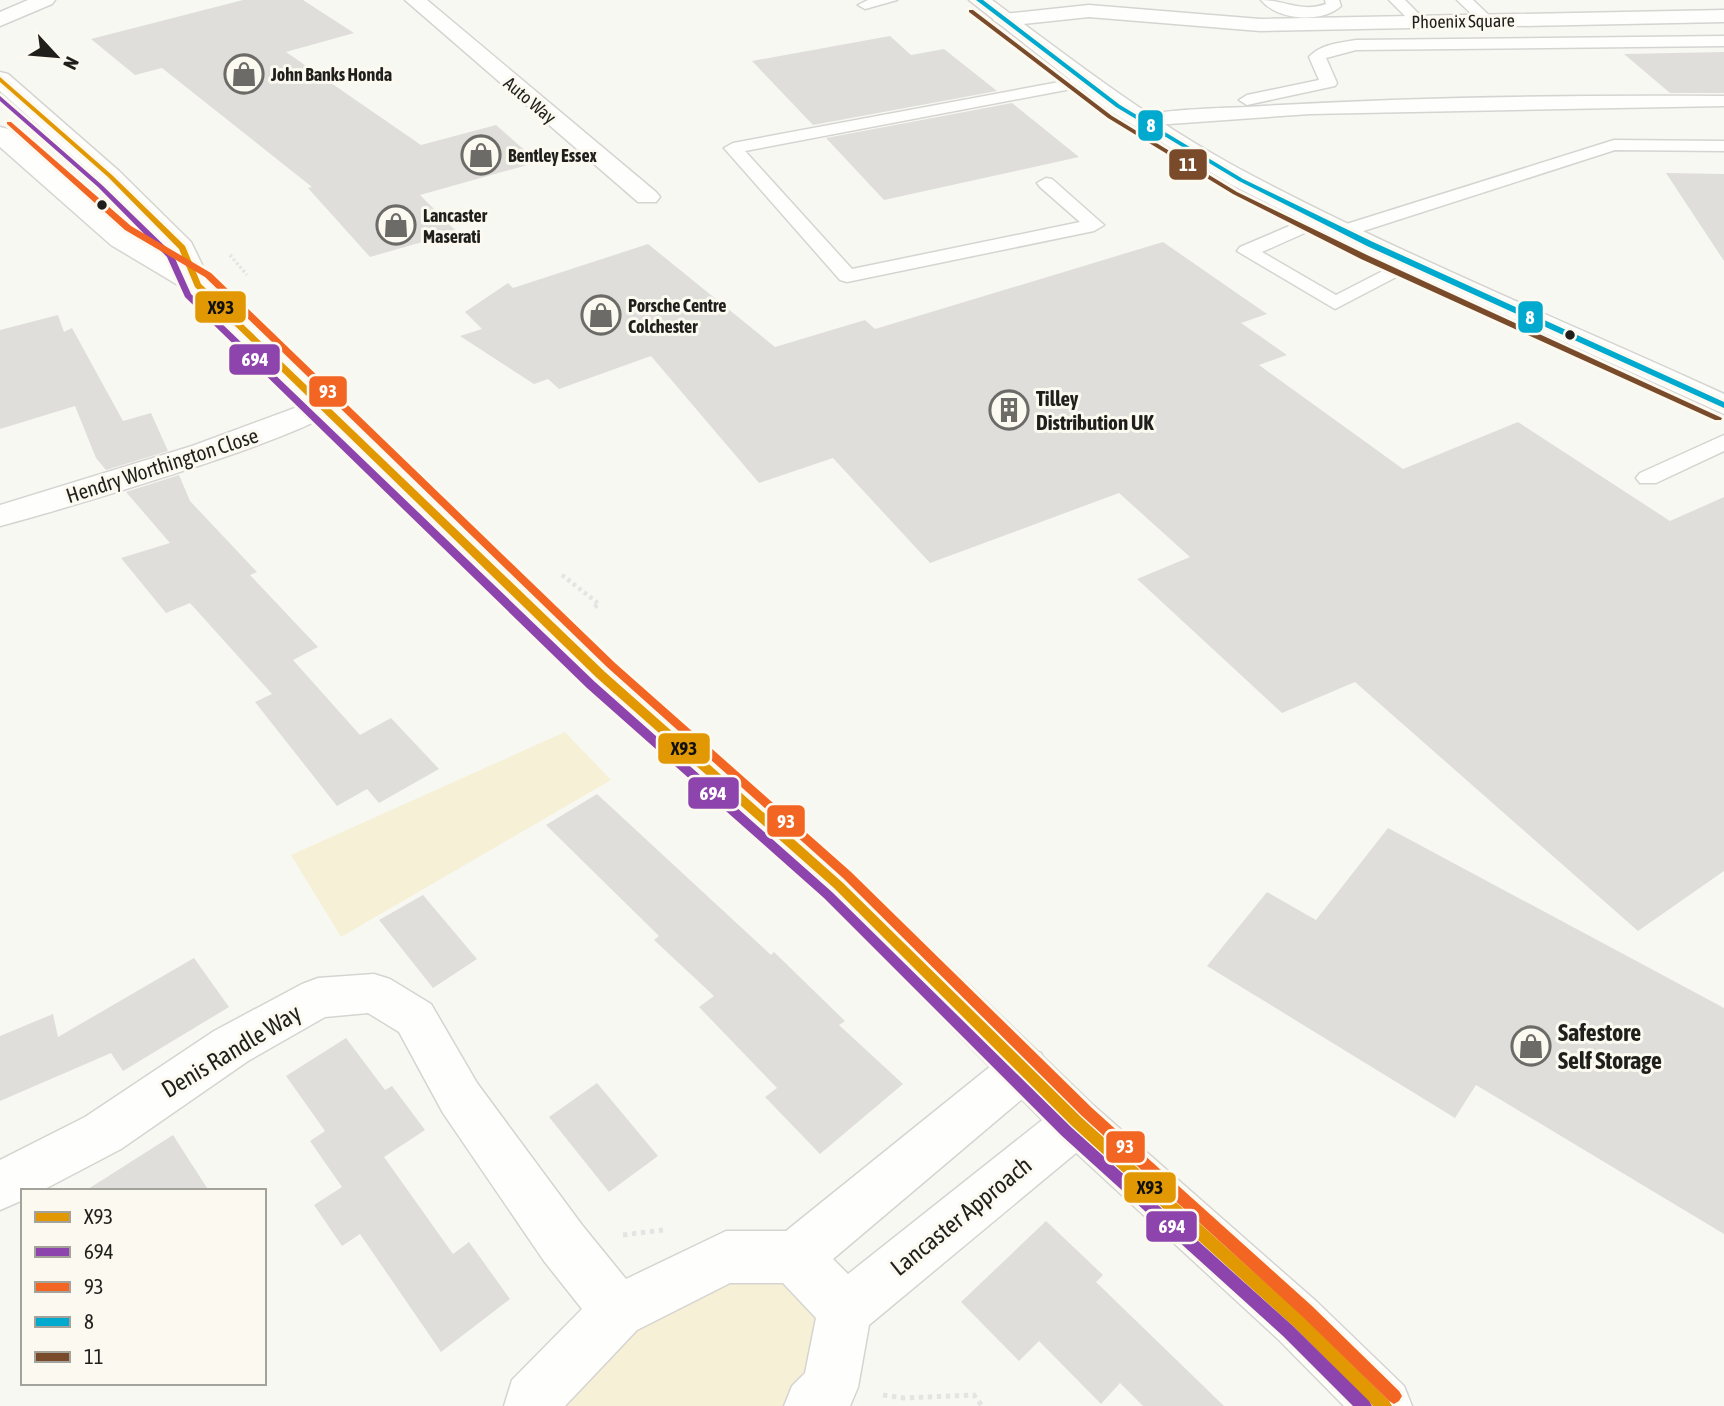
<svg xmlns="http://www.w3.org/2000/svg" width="1724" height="1406" viewBox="0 0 1724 1406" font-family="'Asap Condensed',sans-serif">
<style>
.green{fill:#f5f0d6}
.building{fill:#dfdeda}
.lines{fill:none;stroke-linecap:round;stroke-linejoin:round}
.lane-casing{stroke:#d5d4d1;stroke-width:3}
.street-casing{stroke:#d5d4d1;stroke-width:3}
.secondary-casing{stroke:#d5d4d1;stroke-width:3}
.primary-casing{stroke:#d5d4d1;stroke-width:3}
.path-far2{stroke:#e4e4e2;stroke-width:3.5;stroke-dasharray:2.5 2.5;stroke-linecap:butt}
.path-far1{stroke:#e4e4e2;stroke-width:4.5;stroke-dasharray:3.5 3.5;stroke-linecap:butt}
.path{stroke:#e4e4e2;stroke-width:5;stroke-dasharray:4.5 4.5;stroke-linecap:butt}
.lane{fill:#fefefd;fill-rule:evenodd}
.street{fill:#fefefd;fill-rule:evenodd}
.secondary{fill:#fefefd;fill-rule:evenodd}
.primary{fill:#fefefd;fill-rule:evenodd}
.bus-1-casing{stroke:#fbf9f0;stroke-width:6}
.bus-2-casing{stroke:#fbf9f0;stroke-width:6}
.bus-3-casing{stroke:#fbf9f0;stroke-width:6}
.bus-4-casing{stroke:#fbf9f0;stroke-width:6}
.bus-5-casing{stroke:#fbf9f0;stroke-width:6}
.bus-1{fill:#e29803;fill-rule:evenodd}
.bus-2{fill:#8e44ad;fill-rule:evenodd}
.bus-3{fill:#f26522;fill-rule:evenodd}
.bus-4{fill:#00a9ce;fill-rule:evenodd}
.bus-5{fill:#7a4b2a;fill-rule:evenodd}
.bus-dot{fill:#201f1c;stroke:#fbf9f0;stroke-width:2.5}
.labels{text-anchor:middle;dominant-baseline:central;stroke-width:6;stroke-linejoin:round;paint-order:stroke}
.far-street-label{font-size:18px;fill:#201f1c;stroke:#fbf9f0}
.far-poi-label{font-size:18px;font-weight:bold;fill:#201f1c;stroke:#fbf9f0;text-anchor:start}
.poi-label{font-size:21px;font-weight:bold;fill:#201f1c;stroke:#fbf9f0;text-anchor:start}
.street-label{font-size:21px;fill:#201f1c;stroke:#fbf9f0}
.near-poi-label{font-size:24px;font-weight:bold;fill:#201f1c;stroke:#fbf9f0;text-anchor:start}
.near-street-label{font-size:24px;fill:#201f1c;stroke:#fbf9f0}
.line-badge{stroke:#fbf9f0;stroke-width:2.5}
.badge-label{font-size:19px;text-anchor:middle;font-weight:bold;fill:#fff}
.pale-badge-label{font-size:19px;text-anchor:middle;font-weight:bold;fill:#111}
</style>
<rect width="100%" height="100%" fill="#f8f8f3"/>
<path class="green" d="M565 732 611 780 341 937 291 855Z
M726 1257 845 1310 812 1406H532Z"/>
<path class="building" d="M243 0H303L354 33 286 52 421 145 496 125 538 162 420 195 457 232 370 257 308 188 312 187 162 68 135 75 91 39Z
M890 36 911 55 944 49 997 91 813 125 752 61Z
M1724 52V93H1670L1624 54Z
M1012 103 1079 157 884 200 826 138Z
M1666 173 1724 174V261Z
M1163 242 1267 314 1241 323 1287 355 1259 365 1403 469 1518 422 1670 521 1724 497V871L1638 931 1355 682 1282 713 1137 579 1190 557 1119 493 930 563 833 458 759 483 651 356 559 389 548 379 534 384 460 336 482 329 465 312 508 283 513 288 648 244 775 347 865 320 875 329Z
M58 315 64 332 72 328 123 421 151 413 168 451 106 470 96 458 75 406 0 429V330Z
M179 475 190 501 257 572 250 575 318 647 293 660 360 735 391 718 439 769 379 803 367 789 337 806 255 702 272 694 190 603 166 613 121 558 170 543 126 492Z
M597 794 771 955 774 952 845 1021 839 1025 903 1084 820 1154 765 1097 777 1088 699 1007 714 996 654 940 659 936 546 825Z
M1388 828 1724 1008V1234L1476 1085 1455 1118 1207 966 1267 892 1316 920Z
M423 895 477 959 433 988 379 920Z
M194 958 229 1007 123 1071 111 1053 0 1101V1036L53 1014 58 1037Z
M346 1038 385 1090 392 1086 425 1130 384 1157 453 1254 469 1242 510 1299 441 1352 360 1234 342 1246 314 1205 342 1187 310 1141 325 1131 286 1076Z
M597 1083 658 1156 609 1192 549 1117Z
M173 1135 209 1191H85Z
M1046 1221 1103 1275 1096 1282 1224 1406H1143L1120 1383 1101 1404 1039 1341 1019 1361 961 1302Z"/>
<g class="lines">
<g class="lane-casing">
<path id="lane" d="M897 0 865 9 858 5 868 0Z
M1261 0C1284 0 1301 13 1326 4L1325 0H1339L1341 6C1322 24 1277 20 1261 0Z
M1389 0H1405L1427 22 1424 25H1414Z
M1457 0H1473L1495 21 1487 26 1482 24Z
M1724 36V46L1356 50 1326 58 1337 83 1335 86 1247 105 1239 100 1247 95 1319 80 1309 57C1321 44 1339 43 1356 40Z
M1086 77 1094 82 1092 85 745 151 852 269 1080 222 1040 187 1037 183 1046 178 1052 179 1104 225 1094 231 847 282 840 280 724 148 733 143Z
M1724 96V106L1310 114 1141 126 1132 121C1143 109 1227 108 1247 107 1405 97 1565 95 1724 96Z
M1614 140 1724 141V151L1615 150 1351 235H1337L1334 231 1337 227Z
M1320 213 1327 215 1329 219 1327 223 1262 252 1336 295 1406 259H1420L1423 263 1335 309 1237 251 1240 247Z
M1724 435V451L1656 483H1640L1636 478 1640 473Z"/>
</g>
<g class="street-casing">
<path id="street" d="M405 0H427L656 192 660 197 656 202H638Z
M1089 5 1260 19 1724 10V22L1260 31 1089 17 1003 26 993 20 1003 14Z
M322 398 333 400 337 407C319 434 47 514 0 526V505L192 446Z
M374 974 390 979 431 1004 477 1083 582 1225 626 1279 726 1231H786L1007 1053 1024 1047 1041 1053 1048 1068 1041 1083 833 1259 848 1274 1060 1106 1077 1100 1094 1106 1102 1122 1094 1138 869 1325 858 1387 850 1406H784L792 1386 805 1373 816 1318 783 1283H730L637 1330 565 1406H504L512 1380 582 1309 544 1261 443 1113 399 1032 368 1013 325 1017 248 1061 121 1149 41 1191H23V1200L0 1210V1160L85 1117 214 1031 302 984 318 978Z"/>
</g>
<g class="secondary-casing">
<path id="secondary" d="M28 0H55L52 4 0 26V12Z
M969 0H992C1076 63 1158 126 1251 175 1405 256 1566 322 1724 394V414L1361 250 1232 185 1110 111Z"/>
</g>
<g class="primary-casing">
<path id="primary" d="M0 72 8 74 119 171 191 242 210 281 614 666 853 873 1094 1106 1317 1302 1404 1386 1412 1406H1344L1279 1340 1060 1138 823 897 588 684 188 291 111 245 0 147V127L8 129 129 233 173 259 170 251 101 181 0 91Z"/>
</g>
<path class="path-far2" d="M230 255 247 275"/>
<path class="path-far1" d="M562 575 599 604 593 608"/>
<path class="path" d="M623 1235 663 1230
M883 1395 904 1398 974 1395 982 1406"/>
<use href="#lane" class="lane"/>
<use href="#street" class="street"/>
<use href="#secondary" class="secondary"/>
<use href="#primary" class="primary"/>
<g class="bus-1-casing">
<path id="bus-1" d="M0 77 112 175 185 246 201 284 605 672 842 882 1082 1118 1303 1316 1389 1401 1392 1406H1373L1293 1326 1072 1126 834 888 597 678 195 287 179 249 108 177 0 82Z"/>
</g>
<g class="bus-2-casing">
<path id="bus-2" d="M0 96 102 185 173 254 191 294 595 682 832 892 1072 1128 1293 1326 1369 1401 1372 1406H1353L1283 1336 1062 1136 824 898 587 688 185 297 167 257 98 187 0 101Z"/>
</g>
<g class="bus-3-casing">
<path id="bus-3" d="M7 122H11L131 226 211 273 615 663 851 872 1092 1108 1312 1306 1399 1391 1402 1396 1399 1401 1394 1404 1389 1401 1302 1316 1082 1116 843 878 607 667 205 277 125 230 7 124Z"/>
</g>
<g class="bus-4-casing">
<path id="bus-4" d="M976 0H983L1120 105 1243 179 1373 242 1724 402V408L1367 246 1239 181 1116 107Z"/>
</g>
<g class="bus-5-casing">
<path id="bus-5" d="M969 10H973L1112 116 1237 192 1367 255 1722 418 1721 420H1715L1361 259 1233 194 1108 118 969 12Z"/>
</g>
<use href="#bus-1" class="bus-1"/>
<use href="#bus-2" class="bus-2"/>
<use href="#bus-3" class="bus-3"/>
<use href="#bus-4" class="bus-4"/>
<use href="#bus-5" class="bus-5"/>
</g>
<defs>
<g id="shop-ring" transform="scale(2.0125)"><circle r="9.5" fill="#fbf9f0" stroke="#6c6b67" stroke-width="1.5"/><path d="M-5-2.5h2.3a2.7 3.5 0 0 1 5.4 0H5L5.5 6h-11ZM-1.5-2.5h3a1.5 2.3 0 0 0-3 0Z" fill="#6c6b67"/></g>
<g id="building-ring" transform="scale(2.0125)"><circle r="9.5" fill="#fbf9f0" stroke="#6c6b67" stroke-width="1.5"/><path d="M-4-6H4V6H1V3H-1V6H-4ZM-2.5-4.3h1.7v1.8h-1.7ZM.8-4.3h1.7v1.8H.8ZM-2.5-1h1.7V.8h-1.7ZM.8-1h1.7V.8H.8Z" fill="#6c6b67"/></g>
</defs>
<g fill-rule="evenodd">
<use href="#shop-ring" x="244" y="74"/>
<use href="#shop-ring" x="481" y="155"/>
<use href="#shop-ring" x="396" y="225"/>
<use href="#shop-ring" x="601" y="315"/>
<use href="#building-ring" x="1009" y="410"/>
<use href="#shop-ring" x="1531" y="1046"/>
</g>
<g class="bus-dot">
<circle cx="102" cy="205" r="6"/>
<circle cx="1570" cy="335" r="6"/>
</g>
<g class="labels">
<g class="far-street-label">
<text transform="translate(1463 21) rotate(-1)">Phoenix Square</text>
<text transform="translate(530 100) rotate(40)">Auto Way</text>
</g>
<g class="far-poi-label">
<text x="271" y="74">John Banks Honda</text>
<text x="508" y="155">Bentley Essex</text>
<text x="423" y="215">Lancaster<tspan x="423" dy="21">Maserati</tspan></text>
<text x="628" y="305">Porsche Centre<tspan x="628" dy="21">Colchester</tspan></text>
</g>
<g class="poi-label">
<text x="1036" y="398">Tilley<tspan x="1036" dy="24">Distribution UK</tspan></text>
</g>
<g class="street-label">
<text transform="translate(162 465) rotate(-18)">Hendry Worthington Close</text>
</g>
<g class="near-poi-label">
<text x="1558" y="1032">Safestore<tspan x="1558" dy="28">Self Storage</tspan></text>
</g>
<g class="near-street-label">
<text transform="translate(231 1051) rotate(-31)">Denis Randle Way</text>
<text transform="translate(961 1216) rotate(-39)">Lancaster Approach</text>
</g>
</g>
<g class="line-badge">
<rect x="1137" y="109" width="27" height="33" rx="7" fill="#00a9ce"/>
<rect x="1168" y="148" width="40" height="33" rx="7" fill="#7a4b2a"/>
<rect x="194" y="290" width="53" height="34" rx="7" fill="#e29803"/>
<rect x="1517" y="300" width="27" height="34" rx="7" fill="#00a9ce"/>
<rect x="228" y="343" width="53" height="33" rx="7" fill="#8e44ad"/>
<rect x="308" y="375" width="40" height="33" rx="7" fill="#f26522"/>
<rect x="657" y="732" width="54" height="33" rx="7" fill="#e29803"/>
<rect x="687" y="776" width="53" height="34" rx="7" fill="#8e44ad"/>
<rect x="766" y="804" width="40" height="34" rx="7" fill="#f26522"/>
<rect x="1105" y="1130" width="41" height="34" rx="7" fill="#f26522"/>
<rect x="1123" y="1171" width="54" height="33" rx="7" fill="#e29803"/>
<rect x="1145" y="1210" width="53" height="33" rx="7" fill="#8e44ad"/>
</g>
<g class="badge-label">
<text x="1151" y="132">8</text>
<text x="1188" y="171">11</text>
<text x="1530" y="324">8</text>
<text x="255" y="366">694</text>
<text x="328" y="398">93</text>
<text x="713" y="800">694</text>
<text x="786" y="828">93</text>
<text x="1125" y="1153">93</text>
<text x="1172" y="1233">694</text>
</g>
<g class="pale-badge-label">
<text x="221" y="314">X93</text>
<text x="684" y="755">X93</text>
<text x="1150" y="1194">X93</text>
</g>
<rect x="21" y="1189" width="245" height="196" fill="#fbf9f0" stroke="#a3a29b" stroke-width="2"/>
<rect x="35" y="1212" width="35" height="10" fill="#e29803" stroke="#a3a29b" stroke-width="2"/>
<text x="84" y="1224" font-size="21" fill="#201f1c">X93</text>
<rect x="35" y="1247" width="35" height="10" fill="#8e44ad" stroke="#a3a29b" stroke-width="2"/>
<text x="84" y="1259" font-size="21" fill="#201f1c">694</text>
<rect x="35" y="1282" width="35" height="10" fill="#f26522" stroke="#a3a29b" stroke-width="2"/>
<text x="84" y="1294" font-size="21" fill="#201f1c">93</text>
<rect x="35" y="1317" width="35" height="10" fill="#00a9ce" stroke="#a3a29b" stroke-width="2"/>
<text x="84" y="1329" font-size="21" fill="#201f1c">8</text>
<rect x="35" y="1352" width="35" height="10" fill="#7a4b2a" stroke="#a3a29b" stroke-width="2"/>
<text x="84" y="1364" font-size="21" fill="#201f1c">11</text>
<g transform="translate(56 56) rotate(116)" stroke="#fbf9f0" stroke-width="5" paint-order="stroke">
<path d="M0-5L12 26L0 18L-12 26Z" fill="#201f1c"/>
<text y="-10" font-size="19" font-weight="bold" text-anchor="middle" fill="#201f1c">N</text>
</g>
</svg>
